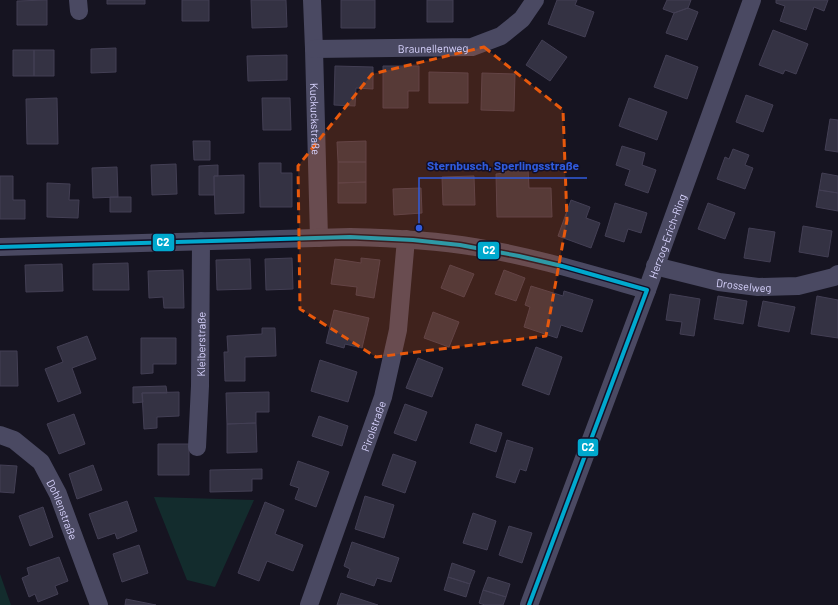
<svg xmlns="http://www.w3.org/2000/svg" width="838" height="605" viewBox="0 0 838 605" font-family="Barlow,sans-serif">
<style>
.green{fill:#132c2d}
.building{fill:#343243;stroke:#433f54}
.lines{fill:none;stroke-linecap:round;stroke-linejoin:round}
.street{stroke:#4a4962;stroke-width:18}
.bus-1-casing{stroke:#130f26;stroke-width:7}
.bus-1{stroke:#00a9ce;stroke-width:4}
.marked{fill:#e8590c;fill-opacity:0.2;stroke:#e8590c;stroke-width:3;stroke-dasharray:8 5;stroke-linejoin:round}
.labels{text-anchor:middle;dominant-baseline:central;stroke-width:3;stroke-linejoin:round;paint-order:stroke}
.street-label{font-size:11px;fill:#d9d4ff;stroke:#130f26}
.leader{fill:none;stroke:#305bdc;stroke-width:1.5}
.callout-dot{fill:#305bdc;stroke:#130f26;stroke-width:1.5}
.callout-label{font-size:12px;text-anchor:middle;font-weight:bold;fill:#305bdc;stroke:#130f26;stroke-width:3;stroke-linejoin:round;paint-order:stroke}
.line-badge{stroke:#130f26;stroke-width:1.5}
.badge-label{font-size:11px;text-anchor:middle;font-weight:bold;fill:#fff}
</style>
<rect width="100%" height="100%" fill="#161421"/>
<path class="green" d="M154 497 254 500 215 587 187 580Z
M0 574 11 605H0Z"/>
<path class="building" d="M47 0V25H17V1Z
M107 0H145V4H107Z
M182 0H209V21H182Z
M251 0H286L287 27 252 28Z
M341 0H375V28H341Z
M427 0H453V22H427Z
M557 0H577L575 5 594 12 585 37 548 24Z
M667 0H691L688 8 674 13 663 9Z
M776 0H828L824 11 814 7 806 30 780 21 785 6 776 3Z
M688 8 698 12 687 40 666 33 674 13Z
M773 30 808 44 796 74 785 70 783 74 759 65Z
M542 40 567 57 550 81 526 65Z
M116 48V72L91 73V49Z
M13 50H34V76H13Z
M34 50H54V76H34Z
M287 55V80L248 81 247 56Z
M666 55 698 67 687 99 654 87Z
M335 66 373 67V89L356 88 355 106 334 105Z
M383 66H419V91H408V108H383Z
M429 72 468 73V103H429Z
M482 73 515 74 514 111 481 110Z
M746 95 773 105 763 132 736 122Z
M57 98 58 144H27L26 99Z
M262 98H290L291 130H263Z
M629 98 667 112 657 140 619 126Z
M830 119 838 120V152L825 150Z
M193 141H210V160H194Z
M366 141V162H338L337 142Z
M622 146 645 153 642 165 656 170 648 193 625 185 630 170 616 165Z
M733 149 749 155 745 165 753 168 745 189 717 179 725 157 729 159Z
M338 162H366V182L338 183Z
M259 163H281V173H292V207H260Z
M176 164 177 194 152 195 151 165Z
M218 165V176H214V195H199V166Z
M117 167 118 197 93 198 92 168Z
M528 168 529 188H551L552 217H497L496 174 505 173 506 169Z
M822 173 838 176V193L819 190Z
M244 175V213L215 214 214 176Z
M0 176H13V200H25V219H0Z
M474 176 475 205H443L442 177Z
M366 182V203H338V183Z
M47 183 70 184 69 200H79L78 218 47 217Z
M421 188 422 213 394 215 393 189Z
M819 190 838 193V211L816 207Z
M110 197H131V212H110Z
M571 200 590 207 586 218 600 223 591 248 558 236Z
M615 203 647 213 641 233 628 229 624 242 605 236Z
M708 203 735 213 725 239 698 229Z
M803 226 832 231 828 257 799 252Z
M749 228 775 232 770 262 744 258Z
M292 258 293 289 266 290 265 259Z
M361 258 380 260 374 298 356 295 357 287 331 284 335 259 361 263Z
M250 259 251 289 217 290 216 260Z
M128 263 129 290H93V264Z
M62 264 63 291 26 292 25 265Z
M450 265 474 274 464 297 441 288Z
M183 270 184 308H164L163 297 149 298 148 271Z
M504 270 525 278 516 301 495 294Z
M531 286 563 296 564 291 593 300 582 332 561 325 557 338 524 327 530 307 525 305Z
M670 294 700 299 694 336 680 334 682 322 666 320Z
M718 296 747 301 743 324 714 319Z
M817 296 838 300V338L811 334Z
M763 301 795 307 789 332 758 326Z
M334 310 369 318 362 348 345 344 344 348 326 343Z
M433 312 459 322 449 347 424 338Z
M262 328H275L276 356 245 357V381H225L224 352H228L227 336 262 334Z
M87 336 96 359 72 368 81 393 58 402 45 369 63 362 57 347Z
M141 338H176V364H153V373L141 374Z
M536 347 562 357 549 395 522 385Z
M0 351H17L18 386H0Z
M418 358 443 368 432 397 406 388Z
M320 360 357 372 348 402 311 391Z
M166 386 167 393H142L143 402 133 403V387Z
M179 392V416L157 417V428L144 429 142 393Z
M269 392V412H256V423L227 424 226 393Z
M405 404 427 412 416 441 394 433Z
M74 414 85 444 59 454 47 424Z
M319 416 348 426 342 446 312 436Z
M256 423 257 452 227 453V424Z
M476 424 502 433 496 452 470 443Z
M507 440 533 448 526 471 520 469 515 483 496 477Z
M158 444H189V475H158Z
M393 454 416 462 405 493 382 485Z
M298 461 329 472 316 507 295 499 299 488 290 485Z
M0 465 17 466 14 493 0 492Z
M93 465 102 490 77 499 69 474Z
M262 469V479H252V491L210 492V470Z
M365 496 394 505 384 538 355 529Z
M127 501 137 531 117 539 115 533 98 539 89 514Z
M265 502 284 510 275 534 303 545 293 571 267 561 259 581 238 573Z
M43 507 53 537 30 546 19 516Z
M473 513 496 521 487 550 463 543Z
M509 526 532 533 522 563 499 555Z
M352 542 399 558 391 582 377 578 374 586 347 577 350 569 344 566Z
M139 545 148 573 122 582 113 554Z
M59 557 68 581 55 586 58 594 38 602 35 594 29 597 22 578 29 575 27 568Z
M452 563 475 571 470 584 448 577Z
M448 577 470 584 466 597 444 590Z
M488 577 510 584 506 597 483 590Z
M483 590 506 597 503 605H485L479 603Z
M341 593 378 605H337Z
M126 599 156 605H125Z"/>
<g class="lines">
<g class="street">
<path d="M78 0 79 11"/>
<path id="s1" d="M312 0 314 49 319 238"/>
<path id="s2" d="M314 49 472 47 501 36 522 19 535 0"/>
<path d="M0 247 350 237C392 238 434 240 475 247 534 257 590 274 647 290"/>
<path id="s3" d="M655 266 719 282 758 287 798 286 834 277 838 274"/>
<path id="s4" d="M0 435 14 440 41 462 58 494 99 605"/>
<path id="s5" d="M197 447 200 386 201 241"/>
<path id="s6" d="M309 605 383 397 398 330 406 239"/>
<path id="s7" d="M529 605 647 290 752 0"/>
</g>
<g class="bus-1-casing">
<path id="bus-1" d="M0 247 350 237 413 240 460 245 519 256 562 266 647 290
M529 605 647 290"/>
</g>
<use href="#bus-1" class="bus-1"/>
</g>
<path class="marked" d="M484 47 563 110 567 220 546 336 376 357 300 309 298 166 372 74Z"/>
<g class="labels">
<g class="street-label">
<text stroke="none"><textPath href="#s2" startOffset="119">Braunellenweg</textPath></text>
<text stroke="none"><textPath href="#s1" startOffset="119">Kuckuckstraße</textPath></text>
<text stroke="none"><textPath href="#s7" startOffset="394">Herzog-Erich-Ring</textPath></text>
<text stroke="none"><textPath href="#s3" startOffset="91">Drosselweg</textPath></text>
<text stroke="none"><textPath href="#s5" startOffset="103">Kleiberstraße</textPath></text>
<text stroke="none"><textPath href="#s6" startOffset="190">Pirolstraße</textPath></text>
<text stroke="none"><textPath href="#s4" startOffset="102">Dohlenstraße</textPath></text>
</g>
</g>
<path class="leader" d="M419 228L419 178H587"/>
<circle class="callout-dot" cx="419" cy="228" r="4"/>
<g class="callout-label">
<text x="503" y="170">Sternbusch, Sperlingsstraße</text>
</g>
<g class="line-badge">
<rect x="152" y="233" width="23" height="19" rx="4" fill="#00a9ce"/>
<rect x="477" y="241" width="23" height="19" rx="4" fill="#00a9ce"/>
<rect x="577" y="438" width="22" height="19" rx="4" fill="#00a9ce"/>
</g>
<g class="badge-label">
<text x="163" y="246">C2</text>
<text x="489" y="254">C2</text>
<text x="588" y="451">C2</text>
</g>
</svg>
